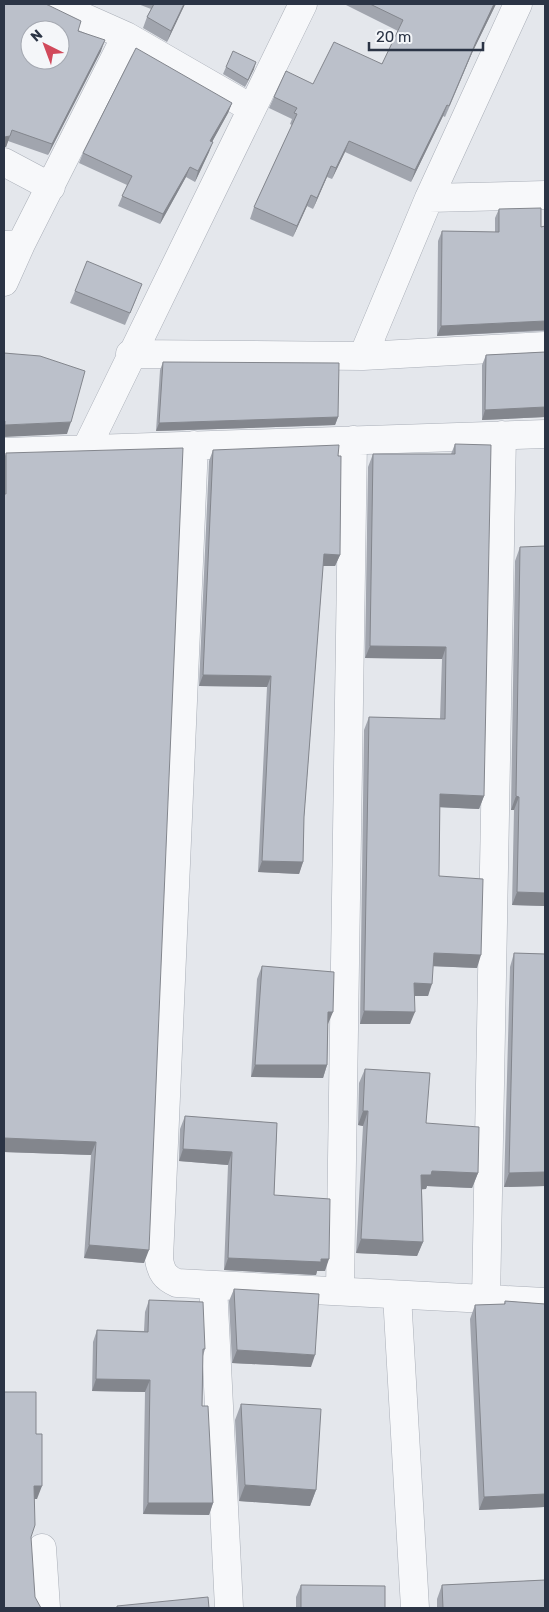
<svg xmlns="http://www.w3.org/2000/svg" width="549" height="1612" viewBox="0 0 549 1612" font-family="Rubik,sans-serif">
<style>
.lines{fill:none;stroke-linecap:round;stroke-linejoin:round}
.minor-casing{stroke:#a9aeb7;stroke-width:29}
.minor{stroke:#f7f8fa;stroke-width:28}
.wall{fill:#a1a5ae}
.shaded-wall{fill:#83868d}
.building{fill:#bbc0ca;stroke:#83868d;fill-rule:evenodd}
</style>
<rect width="100%" height="100%" fill="#e4e7ec"/>
<g class="lines">
<g class="minor-casing">
<path id="minor" d="M54 4 126 36 251 108
M518 4 429 198 363 356 545 346
M4 162 51 187
M429 198 545 195
M4 245 21 244 126 36
M4 282 21 244
M130 354 363 356
M194 445 159 1259C161 1272 165 1278 177 1283L545 1302
M87 447 303 4
M4 452 545 434
M213 1285 229 1608
M340 1291 353 440
M397 1295 415 1608
M486 1301 502 435
M42 1548 46 1608"/>
</g>
<use href="#minor" class="minor"/>
</g>
<path class="wall" d="M4 4 78 31 101 51 48 155 8 141 6 147Z
M138 4H185L167 42 143 28 147 17 151 9Z
M344 4H496L472 53 445 117 443 116 411 182 345 152 332 179 327 177 313 209 307 206 293 237 250 219 254 207 292 125 290 124 292 119 269 108 274 97 313 84 382 64 398 31Z
M226 67 254 69 245 87 223 74Z
M232 103 228 113 212 142 209 152 195 182 186 177 160 224 118 206 127 185 79 163 83 153Z
M499 209 541 227 545 226V331L437 336 438 241 442 231 495 232V218Z
M75 291 137 297 125 325 70 303Z
M545 352V417L482 420V365L486 355Z
M163 362 338 417 335 425 156 431 160 370Z
M455 444 484 796 479 809 440 807 439 876 477 968 433 966 428 996H415L410 1024H360L364 730 369 717 440 719 442 659 365 658 368 467 373 454H451Z
M213 450 340 555 335 566H323L304 817 303 862 299 874 258 872 267 687 199 686 209 461Z
M6 453 144 1263 84 1258 91 1155 4 1152V459Z
M520 547 545 906 512 905 514 810H511L515 561Z
M514 953 545 954V1186L504 1187 510 967Z
M262 966 328 1024 327 1065 323 1078 251 1077 257 979Z
M365 1069 426 1123 478 1173 472 1188 427 1186 426 1189H422L423 1242 417 1256 356 1253 363 1126 358 1125 359 1083Z
M185 1116 277 1123 274 1195 325 1271H317L316 1275 224 1270 228 1165 179 1161 180 1129Z
M234 1289 311 1367 232 1363 229 1301Z
M149 1300 205 1349 203 1356 202 1406 213 1503 209 1515 143 1514 145 1392 92 1391 93 1342 97 1330 144 1331 145 1312Z
M505 1301 545 1304V1608H437V1599L442 1585 544 1580V1507L479 1510 470 1319 475 1305 504 1304Z
M241 1404 316 1490 310 1506 239 1501 235 1420Z
M301 1585 385 1608H296V1597Z"/>
<path class="shaded-wall" d="M184 4H185L167 42 171 31Z
M494 4H496L472 53 445 117 476 42Z
M105 40 101 51 48 155 52 144Z
M256 62 254 69 245 87 248 80Z
M232 103 228 113 207 151 210 141Z
M447 105 443 116 411 182 415 170Z
M10 136 6 147H4V137Z
M349 141 345 152 332 179 336 168Z
M213 142 209 152 195 182 198 171Z
M331 166 327 177 313 209 317 198Z
M190 167 186 177 160 224 163 214Z
M311 195 307 206 293 237 297 226Z
M545 321V327L544 330 437 336 441 326Z
M545 407V417L482 420 485 410Z
M338 417 335 425 156 431 159 423Z
M71 422 67 434 4 437V429L5 425Z
M324 554 340 555 335 566H320Z
M370 646 446 647 442 659 365 658Z
M203 675 271 676 267 687 199 686Z
M440 794 484 796 479 809 435 807Z
M516 796 519 797 514 810H511Z
M262 861 303 862 299 874 258 872Z
M517 892 545 893V906L512 905Z
M434 953 481 955 477 968 429 966Z
M414 983 432 984 428 996H410Z
M364 1011 415 1012 410 1024H360Z
M328 1012H333L328 1024H323Z
M255 1065H327L323 1078 251 1077Z
M363 1111H368L363 1126 358 1125Z
M4 1138 96 1142 91 1155 4 1152Z
M183 1149 232 1152 228 1165 179 1161Z
M432 1171 478 1173 472 1188 427 1186 426 1189 416 1190 421 1175Z
M545 1172V1186L504 1187 509 1173Z
M361 1239 423 1242 417 1256 356 1253Z
M89 1245 149 1250 144 1263 84 1258Z
M228 1258 321 1259H329L325 1271H317L316 1275 224 1270Z
M237 1350 315 1355 311 1367 232 1363Z
M96 1379 150 1380 145 1392 92 1391Z
M245 1485 316 1490 310 1506 239 1501Z
M34 1486H42L37 1499H30Z
M545 1494V1503L544 1507 479 1510 484 1497Z
M148 1503H213L209 1515 143 1514Z"/>
<path class="building" d="M4 4H45L48 5 81 21 78 31 105 40 52 144 12 130 10 136 4 137ZM30 30H60V60H30Z
M154 4H184L171 31 147 17Z
M370 4H494L476 42 449 106 447 105 415 170 349 141 336 168 331 166 317 198 311 195 297 226 254 207 297 114 294 113 297 108 274 97 286 71 313 84 334 42 382 64 403 20Z
M136 48 232 103 210 141 213 142 198 171 190 167 163 214 122 196 132 176 83 153Z
M233 51 256 62 248 80 226 67Z
M541 208V227L545 226V321L441 326 442 231 499 232V209Z
M87 261 142 284 130 313 75 291Z
M545 352V407L485 410 486 355Z
M4 353 40 356 85 371 71 422 5 425V421H4Z
M163 362 339 363 338 417 159 423Z
M455 444 491 445 484 796 440 794 439 876 483 879 481 955 434 953 432 984 414 983 415 1012 364 1011 369 717 445 719 446 647 370 646 373 454H455Z
M339 445 338 456H341L340 555 324 554 304 817 303 862 262 861 271 676 203 675 213 450Z
M183 448 149 1250 89 1245 96 1142 4 1138V494H6V453Z
M545 546V893L517 892 519 797 516 796 520 547Z
M514 953 545 954V1172L509 1173Z
M262 966 334 972 333 1012H328L327 1065H255Z
M365 1069 430 1073 426 1123 479 1127 478 1173 432 1171 431 1175H421L423 1242 361 1239 368 1111H363Z
M185 1116 277 1123 274 1195 330 1199 329 1259H321V1262L228 1258 232 1152 183 1149Z
M234 1289 319 1294 315 1355 237 1350Z
M149 1300 203 1302 205 1349H203L202 1406H208L213 1503H148L150 1380 96 1379 97 1330 148 1332Z
M505 1301 545 1304V1494L484 1497 475 1305 505 1304Z
M4 1392H36V1434H42V1486H34L35 1525 31 1537 35 1597 41 1608H4Z
M241 1404 321 1409 316 1490 245 1485Z
M545 1580V1608H443L442 1585Z
M301 1585 385 1586V1608H301Z
M208 1597 209 1608H117V1606Z"/>
<rect width="549" height="1612" fill="none" stroke="#2b3445" stroke-width="10"/>
<g transform="translate(45 45) rotate(318)"><circle r="24" fill="#f4f6f9" stroke="#a4a8b1"/>
<path d="M0-4L9 19L0 12L-9 19Z" fill="#d1495b"/>
<text y="-8" font-size="14" font-weight="bold" text-anchor="middle" fill="#2b3445">N</text>
</g>
<path d="M369 42v8h114v-8" fill="none" stroke="#2b3445" stroke-width="2.5"/>
<text x="376" y="42" font-size="15" fill="#2b3445" stroke="#f4f6f9" stroke-width="4" paint-order="stroke">20 m</text>
</svg>
